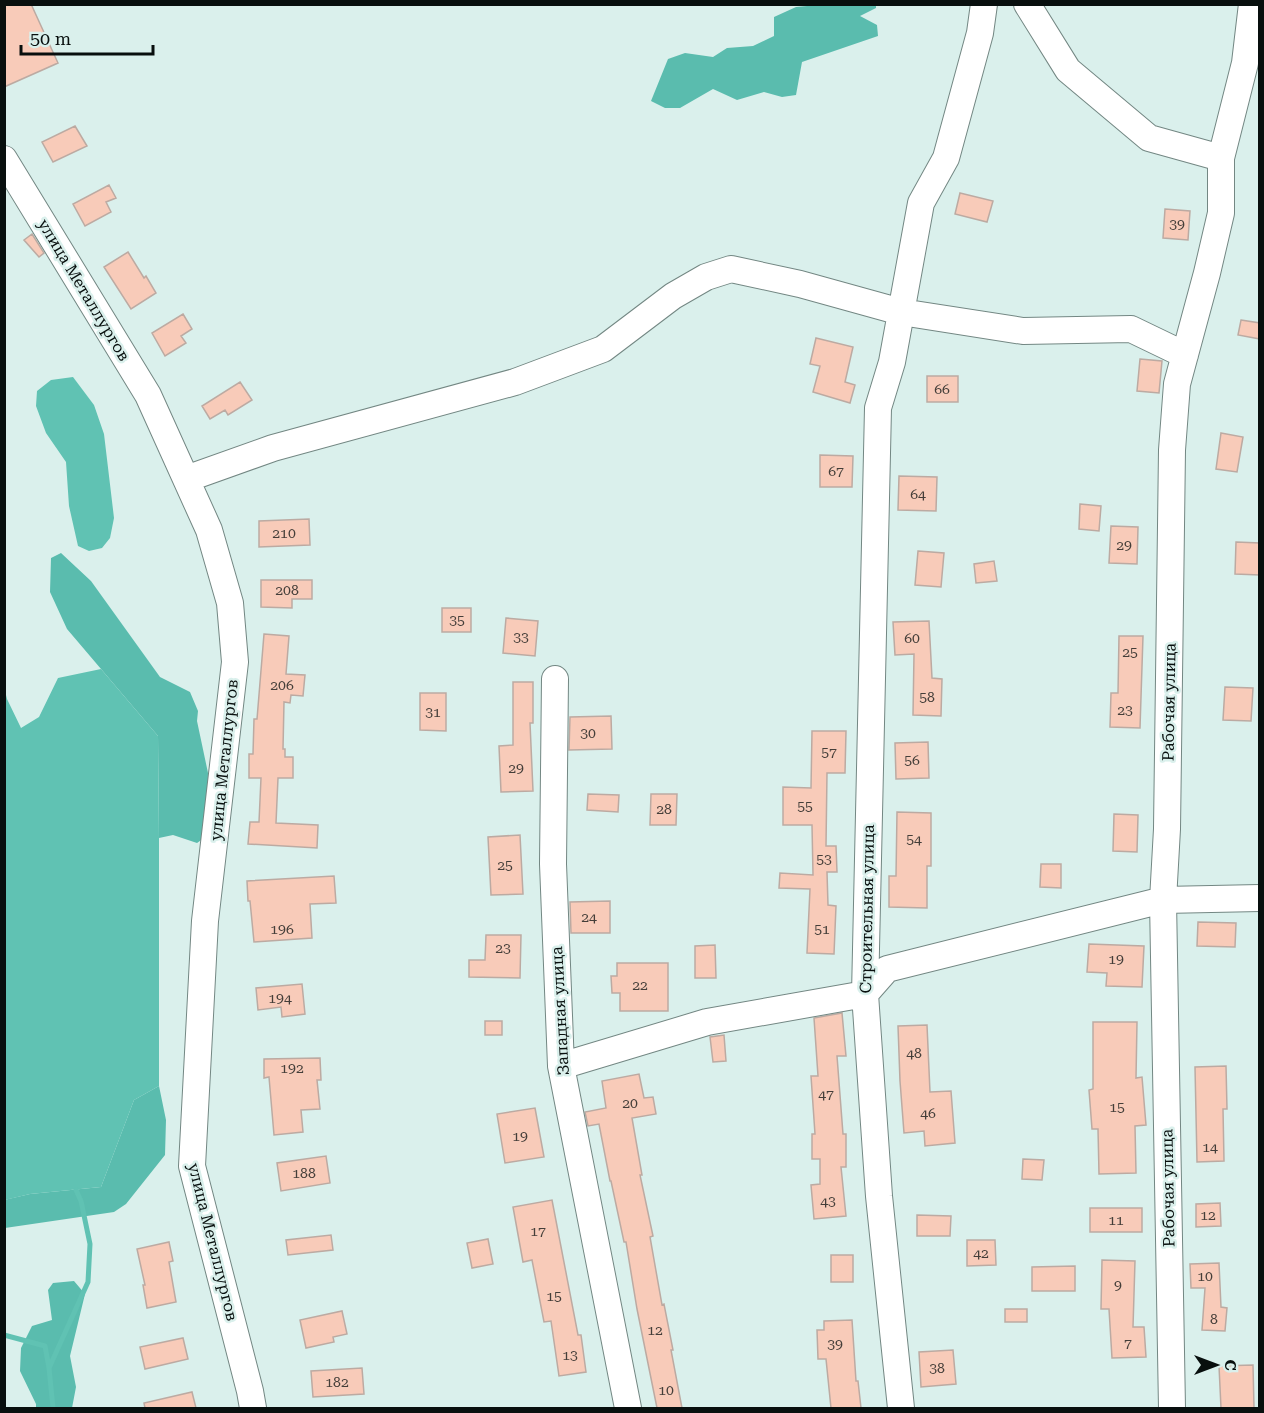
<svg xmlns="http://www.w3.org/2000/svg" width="1264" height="1413" viewBox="0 0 1264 1413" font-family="'Roboto Serif',serif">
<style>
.forest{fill:#5abcae}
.water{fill:#60c2b3}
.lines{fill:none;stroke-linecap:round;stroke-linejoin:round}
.stream{stroke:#60c2b3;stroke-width:5}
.building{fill:#f8cbb9;stroke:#bcaaa2;stroke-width:1.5}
.minor-casing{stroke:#738783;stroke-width:28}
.minor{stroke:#fff;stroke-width:26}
.labels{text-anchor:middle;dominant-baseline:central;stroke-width:5;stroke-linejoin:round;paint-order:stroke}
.number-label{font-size:14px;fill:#443e39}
.street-label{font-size:16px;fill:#080f0e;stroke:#daf0ec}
</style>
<rect width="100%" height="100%" fill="#daf0ec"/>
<path class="forest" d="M818 5H876V8L860 16 877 25 878 36 802 62 796 95 782 97 764 92 737 100 713 89 680 108H665L651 101 668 59 685 53 713 57 727 48 753 46 774 36V17L796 7Z
M61 553 91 581 160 677 190 692 198 711 197 721 208 773 207 836 197 843 173 835 159 838 158 736 67 629 50 592 51 558Z
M159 1086 166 1120 165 1155 126 1204 114 1212 5 1228 4 1200 30 1194 101 1187 134 1100Z
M74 1281 85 1294 70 1356 76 1387 72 1408H36V1404L20 1371 21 1348 32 1326 52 1320 48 1290 53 1283Z"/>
<path class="water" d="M73 377 94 405 104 434 114 518 110 538 102 548 89 551 78 546 69 506 66 462 46 433 36 406 37 391 51 380Z
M101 669 158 736 159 838V1086L134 1100 101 1187 30 1194 5 1200V691L7 699 21 728 39 717 58 678Z"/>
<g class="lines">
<path class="stream" d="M4 1335 45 1346 49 1368
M53 1408 49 1368 88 1282 90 1244 81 1201 76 1190"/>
</g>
<path class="building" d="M4 4H31L58 63 4 87Z
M75 126 87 146 53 162 42 142Z
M109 185 116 198 106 202 111 212 85 226 73 204Z
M960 193 993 201 987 222 955 214Z
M1165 209 1190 211 1188 240 1163 238Z
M32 234 44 253 39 257 24 240Z
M128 252 144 278 146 276 156 293 131 309 104 267Z
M183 314 192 329 181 336 186 343 165 356 152 333Z
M1241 320 1260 323V339L1238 335Z
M816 338 853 347 845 382 855 385 850 403 813 392 820 366 810 364Z
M1140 359 1162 361 1159 393 1137 391Z
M927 376H958V402H927Z
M240 382 252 400 228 415 225 410 210 419 202 406Z
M1221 433 1243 437 1237 472 1216 469Z
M820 455 853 456 852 487H820Z
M899 476 937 477 936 511 898 510Z
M1080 504 1101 506 1099 531 1079 529Z
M309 519 310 545 259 547V521Z
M1111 526 1138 527 1137 564 1109 563Z
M1236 542 1260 543V575L1235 574Z
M918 551 944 553 941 587 915 585Z
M994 561 997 581 976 583 974 564Z
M261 580H312V599H292V608L261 607Z
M442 608H471V632H442Z
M506 618 538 621 535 656 503 653Z
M929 621 932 678 942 679 941 716 913 715 914 654 895 655 893 622Z
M264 634 289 636 286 674 305 675 303 696 291 695 290 703 284 702 283 749H285V757H293V778H278L276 823 318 825 317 848 248 844 250 822H259L261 778H249V754H253L254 719H257Z
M1119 636H1143L1140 728 1110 727 1111 693H1118Z
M513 682H533V723H530L533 791 501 792 499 746 513 745Z
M1225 687 1253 688 1251 721 1223 720Z
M420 693H446V731L420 730Z
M611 716 612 749 569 750 570 717Z
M812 731H846L845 773H827L826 846H836L837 872H827L828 905 836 906 834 954 807 953 810 889 779 888 780 873 813 875 812 825H783V787L811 788Z
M928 742 929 778 896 779 895 743Z
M588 794 619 795 618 812 587 810Z
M651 794H677L676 825H650Z
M897 812 931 813V866H927V908L889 907V876H896Z
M1114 814 1138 815 1137 852 1113 851Z
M520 835 523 894 491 895 488 837Z
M1041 864H1061V888L1040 887Z
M334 876 336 903 310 904 312 938 254 942 250 901H248L247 881Z
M610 901V933H571L570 902Z
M1198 922 1236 923 1235 947 1197 946Z
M486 935H521L520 978 469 977V960H485Z
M1089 944 1144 946 1142 987 1106 986 1107 973 1087 972Z
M715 945 716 978H695V946Z
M617 963H668V1011H620V993H612L611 976H617Z
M302 984 305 1014 282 1017 281 1007 258 1010 256 988Z
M842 1013 846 1056H837L843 1134H846V1167H841L846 1216 814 1219 811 1185 820 1184V1159H812V1134H815L811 1076H818L814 1018Z
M485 1021H502V1035H485Z
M1093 1022H1137L1136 1078 1142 1077 1146 1125 1135 1126 1136 1173 1099 1174 1098 1129H1092L1089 1090 1093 1089Z
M927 1025 930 1092 951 1091 955 1143 925 1146 924 1131 904 1133 900 1081 898 1026Z
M724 1035 726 1061 713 1062 710 1037Z
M320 1058 321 1080H317L320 1109 301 1110 303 1132 274 1135 269 1077 264 1078V1059Z
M1226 1066 1227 1109H1223L1224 1161 1197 1162 1195 1067Z
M639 1074 644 1098 653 1097 656 1114 632 1118 642 1175H640L653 1236 650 1237 662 1305 664 1304 673 1350H671L682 1408H657L637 1309 626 1242H624L611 1181H610L599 1124 588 1126 585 1112 606 1108 602 1081Z
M535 1108 544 1157 505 1163 497 1114Z
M326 1156 330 1183 281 1191 277 1163Z
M1023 1159 1044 1160 1042 1180 1022 1179Z
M552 1200 578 1335H581L586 1372 559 1376 551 1321 544 1322 532 1260 523 1262 513 1207Z
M1220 1203 1221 1226 1196 1227V1204Z
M1090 1208H1142V1232H1090Z
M917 1215 951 1216 950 1236H917Z
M331 1235 333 1250 288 1255 286 1240Z
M488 1239 493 1264 472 1268 467 1243Z
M967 1240H995L996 1265 967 1266Z
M169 1242 173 1261 169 1262 176 1302 147 1308 143 1285H145L137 1249Z
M831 1255H853V1282H831Z
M1102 1260 1135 1261 1133 1327H1144L1146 1357 1112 1358 1109 1309H1101Z
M1219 1263 1221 1307 1227 1308 1225 1331 1202 1330 1205 1288H1191L1190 1264Z
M1075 1266V1291H1032V1267Z
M1005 1309H1027V1322H1005Z
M342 1311 347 1334 333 1337 334 1342 306 1348 300 1320Z
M852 1320 856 1381H858L861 1408H831L826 1359H818L817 1330H824V1321Z
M183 1338 188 1359 145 1369 140 1347Z
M953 1350 956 1384 921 1387 919 1352Z
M1253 1365 1254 1408H1221L1219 1366Z
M362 1368 364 1394 313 1397 311 1371Z
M192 1392 196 1408H145L144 1403Z"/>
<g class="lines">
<g class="minor-casing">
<path id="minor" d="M1027 4 1068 70 1149 138 1221 158
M4 159 148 395 209 530 230 603 235 662 205 921 192 1166 250 1391 253 1408
M186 479 273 448 515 382 603 349 673 296 706 277 731 269 800 284 901 312 1023 331 1131 329 1185 355
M555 679 553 864 561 1066 628 1408
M561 1066 707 1022 865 994 887 969 1163 900 1260 898
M901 1408 879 1196 865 994 878 408 892 362 921 203 946 158 980 33 984 4
M1172 1408 1163 900 1167 829 1172 450 1177 384 1207 273 1221 213V158L1245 63 1252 4"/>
</g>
<use href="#minor" class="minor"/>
</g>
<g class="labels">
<g class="number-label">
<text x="1177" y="224">39</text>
<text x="942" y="389">66</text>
<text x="836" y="471">67</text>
<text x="918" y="494">64</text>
<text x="284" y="533">210</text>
<text x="1124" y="545">29</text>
<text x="287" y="590">208</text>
<text x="457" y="620">35</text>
<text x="521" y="637">33</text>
<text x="912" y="638">60</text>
<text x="1130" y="652">25</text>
<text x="282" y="685">206</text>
<text x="927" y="697">58</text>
<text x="1125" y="710">23</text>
<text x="433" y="712">31</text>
<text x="588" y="733">30</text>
<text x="829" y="752">57</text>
<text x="912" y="760">56</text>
<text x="516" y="768">29</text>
<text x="805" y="806">55</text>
<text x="664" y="809">28</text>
<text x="914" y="839">54</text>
<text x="824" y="859">53</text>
<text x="505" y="865">25</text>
<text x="589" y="917">24</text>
<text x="282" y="929">196</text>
<text x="822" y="929">51</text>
<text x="503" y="948">23</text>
<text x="1116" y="959">19</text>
<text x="640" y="985">22</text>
<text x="280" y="998">194</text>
<text x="914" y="1053">48</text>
<text x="292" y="1068">192</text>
<text x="826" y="1094">47</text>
<text x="630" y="1103">20</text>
<text x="1117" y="1107">15</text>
<text x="928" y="1113">46</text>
<text x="520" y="1136">19</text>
<text x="1210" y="1147">14</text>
<text x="304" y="1173">188</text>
<text x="828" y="1201">43</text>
<text x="1208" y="1215">12</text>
<text x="1116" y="1220">11</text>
<text x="538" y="1231">17</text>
<text x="981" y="1253">42</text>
<text x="1205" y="1276">10</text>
<text x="1118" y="1285">9</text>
<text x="554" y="1296">15</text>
<text x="1214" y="1319">8</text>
<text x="655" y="1330">12</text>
<text x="1128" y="1343">7</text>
<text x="835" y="1344">39</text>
<text x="570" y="1355">13</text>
<text x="937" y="1368">38</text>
<text x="337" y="1382">182</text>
<text x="666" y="1390">10</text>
</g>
<g class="street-label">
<text transform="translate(84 290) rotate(59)">улица Металлургов</text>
<text transform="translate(1169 702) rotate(-89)">Рабочая улица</text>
<text transform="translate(224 760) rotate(-84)">улица Металлургов</text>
<text transform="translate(867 909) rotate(-89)">Строительная улица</text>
<text transform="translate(560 1011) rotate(-93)">Западная улица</text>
<text transform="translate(1168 1188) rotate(-91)">Рабочая улица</text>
<text transform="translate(213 1242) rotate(76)">улица Металлургов</text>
</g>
</g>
<rect width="1264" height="1413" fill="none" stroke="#080f0e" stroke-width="12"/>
<g transform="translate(1216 1365) rotate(90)" stroke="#daf0ec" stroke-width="4.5" paint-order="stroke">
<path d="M0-4.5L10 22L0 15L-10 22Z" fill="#080f0e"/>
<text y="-9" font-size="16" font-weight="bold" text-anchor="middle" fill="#080f0e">С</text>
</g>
<path d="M21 45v9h132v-9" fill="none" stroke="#080f0e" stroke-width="3"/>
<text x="30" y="45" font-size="18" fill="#080f0e" stroke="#daf0ec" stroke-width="4.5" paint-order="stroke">50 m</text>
</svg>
